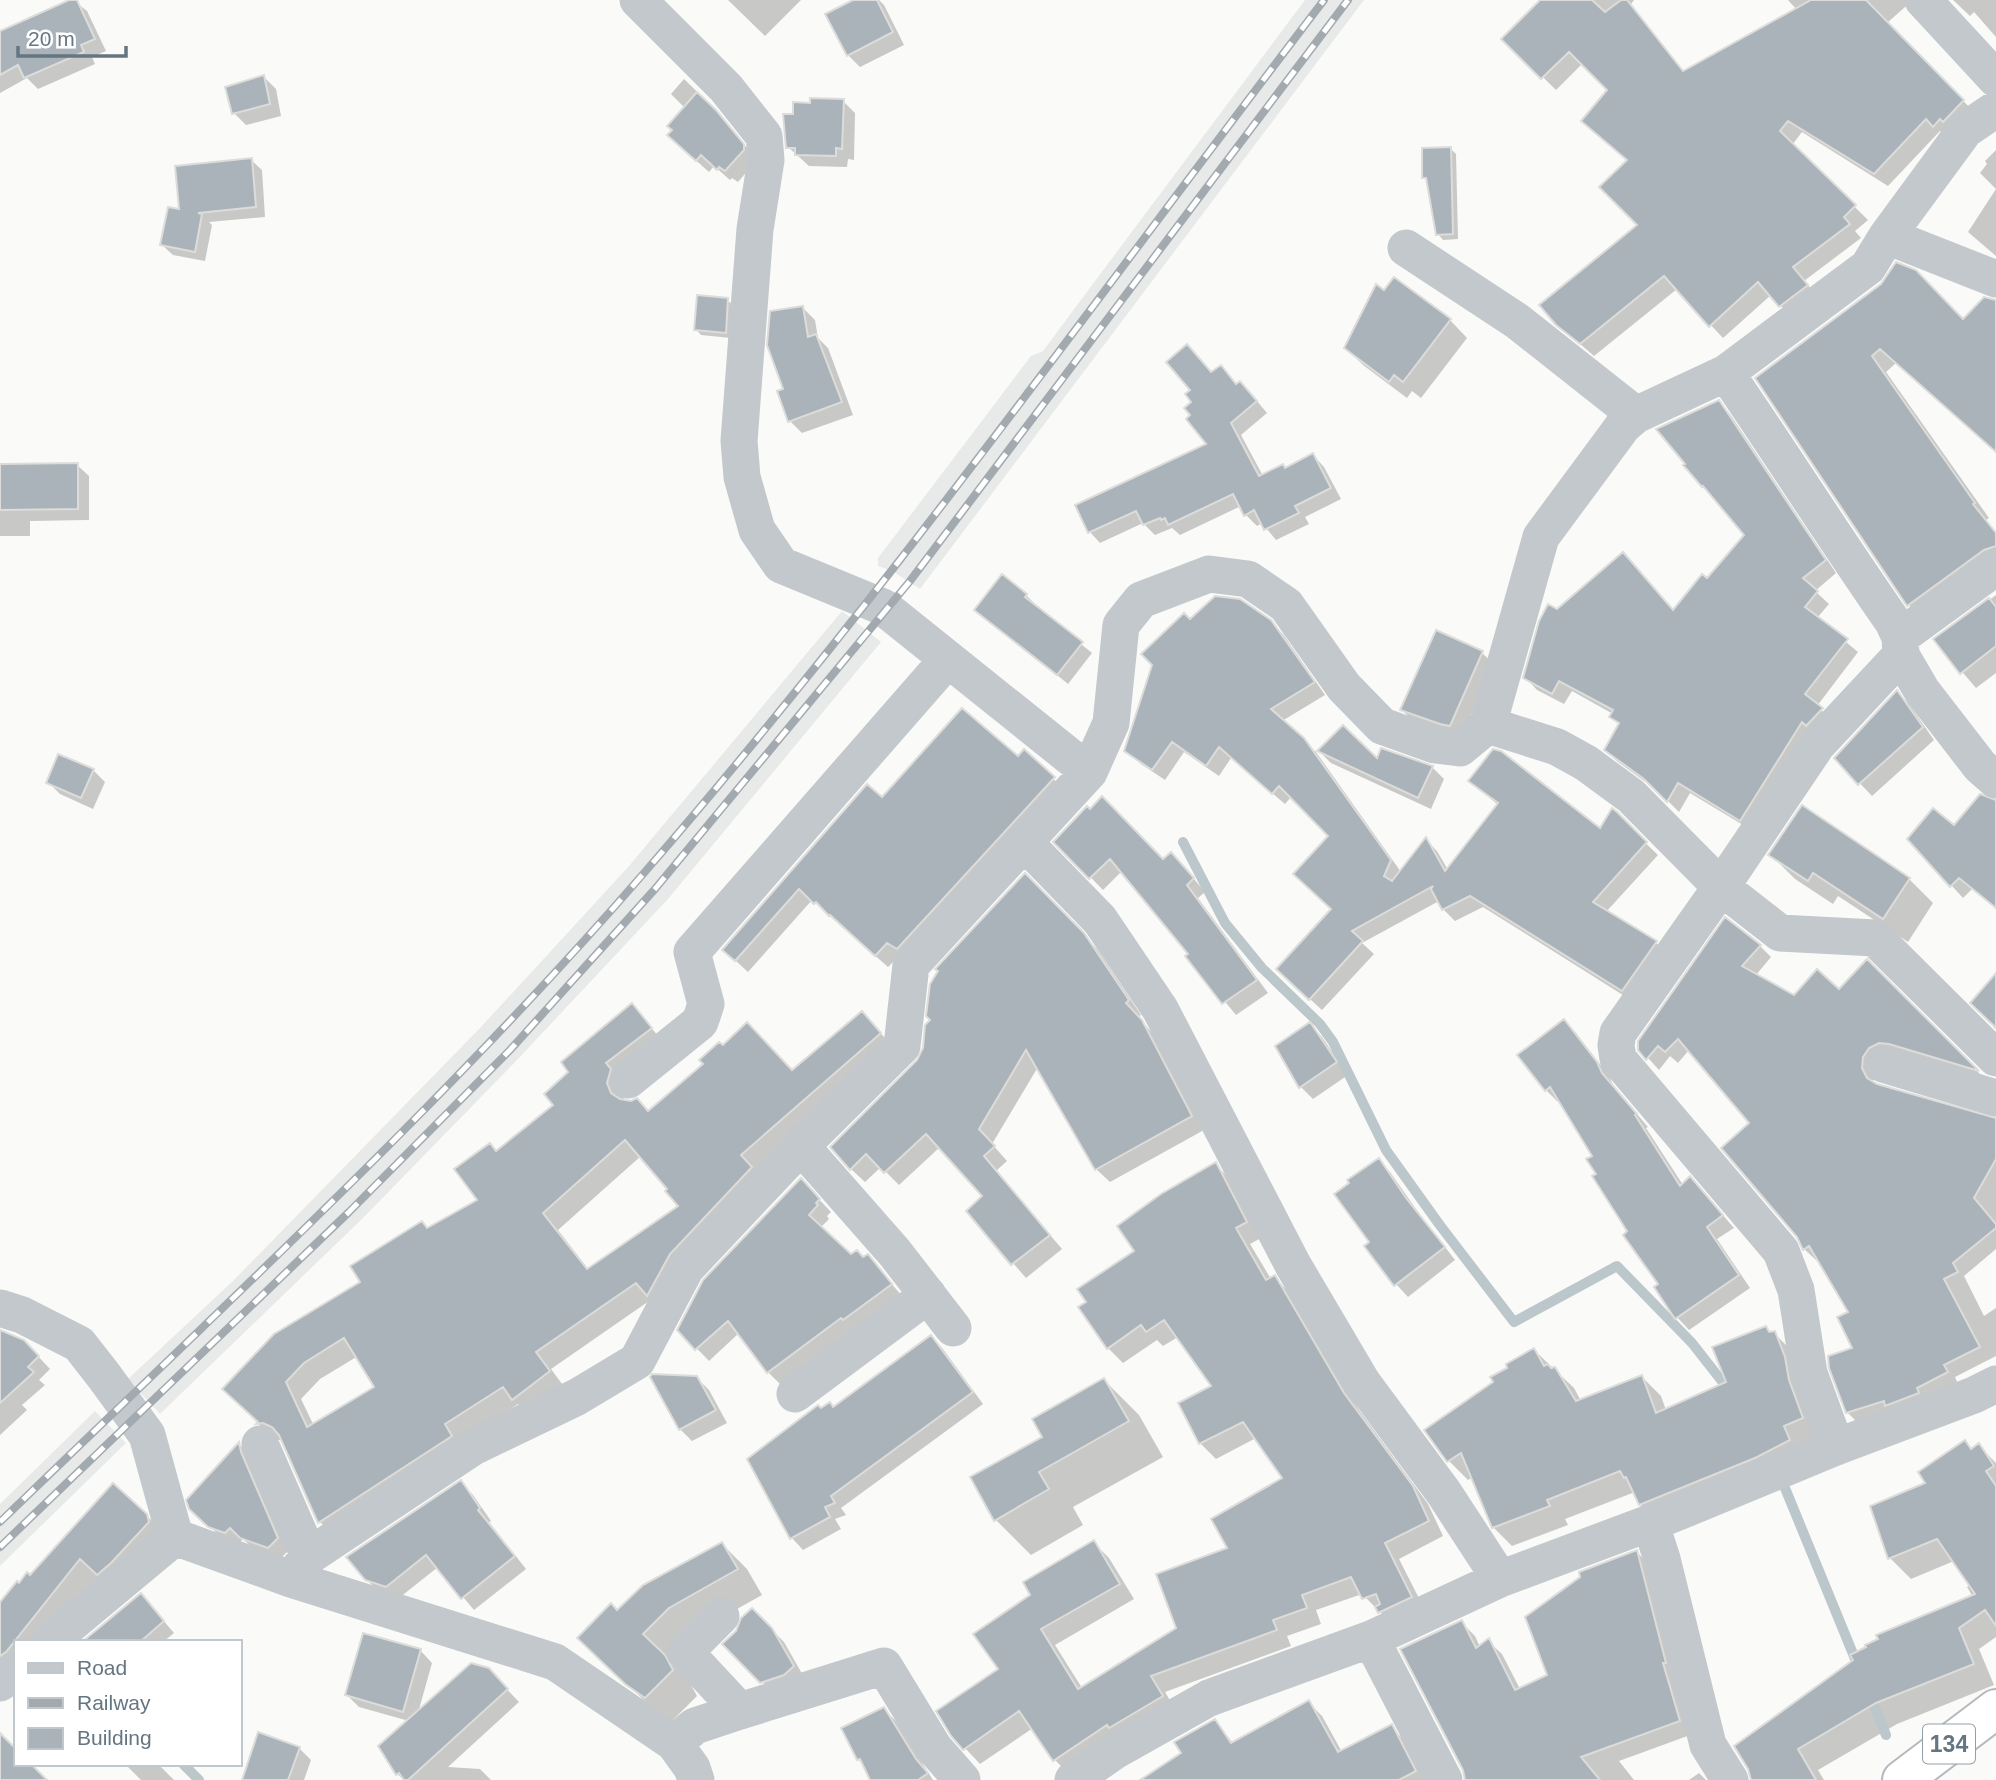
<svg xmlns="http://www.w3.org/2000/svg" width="1996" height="1780" viewBox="0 0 1996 1780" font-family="Arial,sans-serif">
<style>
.built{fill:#e8e9e9}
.shadow{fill:#0003;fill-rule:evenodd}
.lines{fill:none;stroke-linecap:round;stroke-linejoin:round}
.stream{stroke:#bbc7cb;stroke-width:10}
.building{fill:#aab3b9;stroke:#dcdcda;stroke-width:2;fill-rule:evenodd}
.highway-casing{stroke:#b4b9bd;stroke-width:42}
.minor{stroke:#c3c8cc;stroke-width:37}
.highway{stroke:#fff;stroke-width:38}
.rail-casing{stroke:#a2aab0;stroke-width:8}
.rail{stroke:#fff;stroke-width:5;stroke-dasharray:16;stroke-linecap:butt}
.labels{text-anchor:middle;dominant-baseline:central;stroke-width:7;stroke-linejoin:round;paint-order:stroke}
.shield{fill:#fff;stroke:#939fa8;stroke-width:2}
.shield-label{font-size:23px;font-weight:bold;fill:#657683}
</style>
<rect width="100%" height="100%" fill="#fafaf8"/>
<path class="built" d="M1305 0H1364L920 589 892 571 878 566V558L1031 356 1043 351 1063 324Z
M842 611 881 642 668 899 517 1060 363 1218 160 1414 128 1379 233 1281 481 1027 629 866Z
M95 1411 126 1443 0 1566V1504Z"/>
<path class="shadow" d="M73 0 87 11 106 51 92 57 95 64 38 89 27 78 0 93V33Z
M728 0H801L765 36Z
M857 0H879L884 5 904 45 860 67 848 55Z
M1542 0H1634L1631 4 1669 54 1668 56 1684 72 1797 10 1788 0H1913L1887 23 1976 114 1947 138 1940 131 1888 186 1802 132 1792 145 1868 220 1855 231 1861 238 1804 281 1820 299 1793 319 1771 295 1723 338 1677 289 1594 356 1557 324 1640 225 1628 161 1583 121 1609 90 1583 63 1556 90 1504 39Z
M1953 0H1996V37L1974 12 1970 16Z
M264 77 276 89 281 116 246 125 234 113Z
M684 79 717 111 755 158V162L738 182 732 178 730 180 714 166 709 172 681 147 685 108 671 94Z
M843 101 855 113 854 160 848 159 847 167 809 166 788 147 794 116 812 104Z
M1451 149 1456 154 1458 239 1443 240 1438 234 1429 183 1424 177Z
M1996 150V256L1968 232 1996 189 1980 173 1987 164 1985 161Z
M251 160 262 170 265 217 209 222 212 225 205 261 173 255 162 245 181 211Z
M727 300 733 305 731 338 701 335 696 329Z
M1996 301V452L1896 363 1886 372 1989 518 1986 520 1996 532V567L1924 620 1909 605 1757 378 1963 321Z
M803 308 815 320 818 338 828 348 853 415 802 433 790 421 786 390Z
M1450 320 1467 338 1421 398 1412 391 1407 398 1363 365 1346 348Z
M1220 367 1237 385 1251 394 1267 413 1241 435 1263 476 1286 469 1313 455 1324 467 1341 499 1305 517 1309 524 1276 540 1262 523 1257 526 1246 515 1241 506 1180 535 1172 528 1155 535 1143 523 1100 543 1089 531 1209 444 1192 415 1193 402 1212 374Z
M1718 402 1730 414 1836 573 1815 591 1829 604 1817 618 1858 652 1817 706 1833 721 1753 831 1690 793 1679 812 1658 791 1618 762 1606 750 1620 725 1611 716 1613 714 1572 691 1564 704 1537 690 1525 677 1557 611 1674 612 1707 581 1746 535Z
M0 465H77L89 476V520L30 521V536H0Z
M1026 595 1036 605 1035 607 1092 653 1068 684 977 610Z
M1996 595V673L1976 688 1935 640Z
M1190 622H1270L1283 634 1325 695 1282 721 1316 752 1401 872 1426 840 1437 851 1448 870 1498 805 1470 781 1601 830 1612 811 1658 855 1606 912 1656 943 1668 954 1634 1002 1483 907 1455 921 1443 909 1439 901 1362 943 1374 954 1322 1010 1290 981 1333 909 1331 836 1292 796 1285 804 1231 758 1219 776 1184 752 1165 780 1141 764 1128 752Z
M1437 633 1482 653 1494 664 1462 736 1413 721 1402 710Z
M1897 692 1909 704 1934 740 1872 796 1836 758Z
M1024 751 1066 791 888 967 812 900 748 972 724 950 882 799 1018 758Z
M1319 751 1432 767 1444 779 1431 809 1331 763Z
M93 770 105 782 93 809 60 794 48 782Z
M1996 802V908L1972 889 1963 898 1909 839 1954 828Z
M1056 842 1183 866 1205 892 1198 898 1268 993 1236 1015 1188 957 1191 954 1122 871 1103 890Z
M1770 854 1909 879 1933 903 1908 942 1838 896 1833 904 1795 879Z
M1025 875 1097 949 1141 1015 1138 1017 1155 1036 1204 1130 1110 1182 1096 1169 1038 1067 992 1144 1007 1161 996 1171 1062 1249 1026 1278 968 1211 985 1197 940 1147 899 1185 881 1167 865 1182 851 1169 919 1061Z
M1760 946 1771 957 1756 975 1794 997 1839 992 1867 962 1986 1080 1874 1070 1873 1081 1876 1086 1996 1120V1249L1964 1276 1984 1316 1996 1308V1356L1955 1377 1958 1384 1859 1424 1847 1412 1855 1349 1850 1312 1819 1259 1816 1260 1804 1249 1751 1123 1689 1050 1678 1063 1670 1056 1659 1070 1640 1049Z
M632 1006 667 1046 627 1087 623 1101 649 1112 793 1072 862 1013 896 1050 652 1299 551 1369 565 1388 529 1415 518 1404 460 1441 337 1538 320 1522 283 1440H274L241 1406 362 1282 428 1229 480 1200 497 1153 556 1105ZM641 1156 681 1206 589 1270 558 1230ZM358 1356 377 1387 314 1426 301 1399 320 1379Z
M1564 1021 1576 1033 1609 1076 1614 1087 1648 1127 1646 1128 1683 1185 1702 1191 1734 1228 1717 1239 1750 1288 1689 1330 1677 1317 1599 1175 1594 1156 1560 1101 1558 1102 1546 1090 1520 1055Z
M1310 1025 1322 1037 1348 1075 1313 1099 1301 1087Z
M1378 1160 1390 1172 1418 1212 1455 1260 1408 1297 1396 1284 1371 1243Z
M1216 1165 1231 1180 1261 1238 1250 1244 1271 1279 1274 1277 1290 1293 1359 1410 1428 1504 1443 1536 1399 1559 1426 1612 1395 1627 1362 1594 1316 1610 1321 1624 1287 1636 1291 1646 1165 1692 1177 1712 1070 1775 1055 1760 1033 1728 980 1764 965 1748 1033 1596 1094 1543 1109 1558 1134 1599 1055 1645 1082 1688 1178 1629 1230 1549 1284 1478 1256 1438 1216 1459 1200 1443 1180 1404 1214 1387 1178 1337 1163 1346 1157 1340 1123 1363 1108 1348 1088 1302Z
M813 1193 831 1212 827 1216 829 1219 820 1228 851 1257 864 1259 867 1256 903 1297 854 1329 780 1384 768 1372 739 1333 709 1361 679 1330Z
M1766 1328 1772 1333H1774L1793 1352 1821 1437 1660 1523 1640 1504 1635 1492 1565 1519 1568 1525 1512 1546 1493 1527 1473 1477 1468 1480 1449 1461 1426 1430 1496 1383 1534 1350 1574 1388 1581 1401 1642 1377 1661 1396 1666 1410 1729 1383Z
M931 1337 943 1349 983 1404 841 1508 846 1515 835 1519 841 1529 803 1550 792 1538 749 1460 821 1410 834 1409Z
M0 1343 36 1354 50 1369 39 1380 45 1385 22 1405 27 1410 0 1435Z
M696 1377 709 1390 727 1423 692 1441 680 1429Z
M1104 1380 1139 1415 1163 1457 1073 1507 1083 1525 1031 1555 996 1520 1045 1438Z
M1965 1443 1972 1450 1979 1446 1996 1463V1637L1979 1649 1994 1685 1897 1724 1818 1770 1824 1780H1752L1973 1597 1967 1587 1970 1585 1954 1561 1911 1579 1890 1558 1928 1484Z
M239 1444 251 1456 289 1550 280 1559 255 1550 243 1539 238 1544 222 1538 204 1521Z
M461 1483 473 1495 491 1521 489 1522 526 1569 474 1610 438 1567 399 1598 379 1592 366 1579Z
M146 1515 171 1540 58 1642H16V1688L0 1684V1604L31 1577Z
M722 1544 747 1569 762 1595 694 1633 667 1660 690 1683 697 1696 671 1722 653 1709 580 1638Z
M1637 1552 1650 1566 1693 1734 1619 1761 1634 1780H1467L1461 1622 1475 1636 1480 1647 1488 1641 1502 1654 1520 1689 1550 1676Z
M151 1606 174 1633 163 1642H84Z
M752 1610 784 1642 805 1679 774 1694 725 1644 738 1631Z
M420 1650 432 1663 418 1713 501 1683 519 1702 448 1767 480 1769 491 1780H404L397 1774 409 1721 359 1707 347 1695Z
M1309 1703 1322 1716 1342 1752 1391 1727 1404 1740 1425 1780H1143L1183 1753 1214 1721 1234 1744Z
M884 1709 896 1721 933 1780H872L867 1768 858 1759Z
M299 1748 311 1760 304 1780H243Z
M125 1764H158L174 1780H141Z
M1699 1773 1706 1780H1689Z"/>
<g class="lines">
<path class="stream" d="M1183 842 1225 923 1262 968 1320 1024 1333 1042 1386 1150 1439 1224 1514 1322 1617 1266 1692 1343 1732 1394
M1785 1488 1858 1666
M1868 1691 1886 1735
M183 1764 199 1780"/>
</g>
<path class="building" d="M69 0H77L95 39 81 45 84 52 24 78 18 65 0 75V31Z
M853 0H877L893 32 847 56 825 14Z
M1540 0H1592L1605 12 1621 0H1627L1683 71 1811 0H1866L1964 100 1943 122 1940 119 1933 127 1926 119 1874 174 1788 121 1780 131 1856 205 1844 217 1850 224 1793 267 1808 285 1779 307 1758 282 1709 327 1664 276 1580 344 1556 325 1539 305 1637 225 1599 187 1627 160 1581 121 1607 90 1569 52 1541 79 1501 39Z
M264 75 270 104 232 114 225 87Z
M697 92 716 110 744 144V150L725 171 719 167 717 170 701 155 696 161 667 135 672 130 667 126Z
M810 98 844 99 842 149 836 148V156L795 155V148H786L783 114H793V102L810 103Z
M1451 147 1453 234 1436 235 1426 178H1422V148Z
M252 158 256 207 198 213 202 214 195 252 160 245 168 207 179 209 175 166Z
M1896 262 1916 270 1963 319 1984 297 1996 300V452L1880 349 1872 356 1975 503 1973 504 1996 533V546L1984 550 1907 606 1755 378 1881 284Z
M1394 277 1451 319 1403 382 1394 375 1389 382 1344 348 1376 284 1384 290Z
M697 295 728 298 726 333 694 330Z
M803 306 808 337 816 334 842 402 788 422 777 391 783 389 767 345 770 311Z
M1187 344 1211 372 1221 365 1236 384 1240 381 1257 401 1231 423 1259 476 1283 464 1285 468 1313 453 1331 488 1295 506 1299 513 1264 530 1254 510 1244 516 1233 494 1168 525 1165 518 1161 520 1160 518 1143 525 1136 511 1088 533 1075 505 1206 444 1186 419 1190 415 1184 408 1191 402 1185 394 1190 390 1166 362Z
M1719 400 1826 560 1803 578 1818 591 1805 607 1848 639 1805 694 1823 708 1806 726 1802 722 1740 821 1678 783 1667 802 1644 779 1604 750 1619 723 1609 717 1613 710 1559 681 1552 694 1523 678 1539 621 1548 604 1557 609 1623 552 1673 610 1702 574 1707 578 1744 535 1703 486 1702 487 1683 465 1685 464 1656 429Z
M78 463V509L0 510V464Z
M1002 574 1027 594 1025 597 1083 642 1057 675 974 610Z
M1215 596 1240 599 1271 620 1315 682 1271 709 1304 738 1391 860 1384 876 1392 881 1426 837 1445 871 1498 803 1468 781 1493 749 1501 751 1600 828 1612 808 1617 812 1647 842 1593 902 1657 941 1622 991 1470 896 1442 910 1431 889 1433 886 1352 931 1363 941 1309 1000 1276 969 1331 909 1293 874 1328 836 1279 786 1272 794 1219 747 1206 766 1172 742 1152 770 1124 751 1152 665 1141 654 1184 613 1190 619Z
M1989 598 1996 607V646L1960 674 1933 639Z
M1436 630 1483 651 1450 726 1440 724 1400 710Z
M1897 690 1923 727 1858 785 1834 758Z
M962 708 1018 756 1024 749 1055 777 897 949 887 943 875 956 830 915 829 916 816 902 814 904 799 889 735 961 722 950 867 784 882 797Z
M1343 725 1377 758 1381 748 1433 766 1418 798 1317 751Z
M58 754 94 769 81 798 46 783Z
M1980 794 1996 800V908L1959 878 1950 887 1907 839 1933 808 1954 825Z
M1102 796 1163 859 1171 852 1194 878 1187 885 1257 980 1222 1004 1185 956 1188 954 1110 859 1089 879 1053 842 1087 806 1090 809Z
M1802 805 1910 878 1883 919 1813 873 1808 881 1768 855Z
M1025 873 1084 933 1129 1000 1126 1003 1142 1020 1192 1116 1095 1170 1026 1050 979 1129 995 1146 984 1156 1050 1235 1011 1265 966 1211 982 1196 926 1134 884 1173 866 1154 850 1170 830 1147 917 1060 923 1048 925 1025 930 1020 926 1016 930 984 938 971 935 969Z
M1725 917 1761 945 1742 966 1794 995 1817 969 1839 989 1867 959 1979 1071 1889 1044 1879 1043 1869 1048 1863 1057 1862 1068 1867 1078 1877 1084 1996 1118V1159L1974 1198 1996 1224V1228L1953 1263 1958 1272 1944 1279 1980 1347 1944 1365 1948 1372 1917 1388 1919 1393 1885 1406 1884 1401 1846 1413 1829 1368 1828 1356 1852 1348 1837 1317 1848 1312 1809 1246 1803 1250 1797 1237 1721 1148 1749 1123 1678 1039 1665 1052 1658 1046 1646 1060 1638 1050V1041Z
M1996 973V1028L1970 1003Z
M632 1003 652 1028 606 1063 611 1069 607 1083 611 1093 620 1099 631 1101 637 1098 648 1111 703 1064 699 1060 719 1042 723 1045 747 1022 792 1070 862 1011 881 1033 741 1155 752 1167 670 1254 647 1296 636 1283 536 1352 550 1371 512 1400 503 1387 445 1424 452 1436 318 1523 279 1435 272 1427 263 1423 256 1424 258 1422 222 1389 274 1334 360 1282 350 1266 422 1221 427 1228 477 1200 454 1169 490 1143 496 1151 553 1105 544 1094 568 1072 561 1062ZM625 1140 667 1189 665 1191 678 1206 587 1269 543 1213ZM344 1338 374 1387 307 1427 286 1382 304 1363Z
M1564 1019 1597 1062 1602 1073 1637 1114 1635 1115 1680 1186 1690 1176 1723 1215 1707 1227 1739 1275 1675 1319 1654 1287 1658 1284 1623 1235 1627 1231 1592 1176 1596 1174 1586 1159 1592 1156 1550 1087 1545 1091 1517 1055Z
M1310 1022 1337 1062 1299 1088 1275 1046Z
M1379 1158 1406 1198 1445 1247 1394 1286 1364 1246 1369 1242 1334 1194 1349 1183 1347 1180Z
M1216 1162 1247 1222 1236 1228 1266 1280 1275 1275 1344 1393 1413 1486 1429 1521 1385 1543 1412 1597 1378 1613 1375 1607 1380 1604 1376 1594 1362 1599 1351 1577 1302 1595 1307 1608 1273 1620 1277 1630 1151 1676 1163 1696 1109 1728 1107 1725 1053 1761 1019 1711 963 1750 951 1736 936 1711 998 1669 973 1634 1030 1595 1023 1582 1094 1540 1120 1584 1041 1629 1078 1689 1176 1628 1156 1574 1227 1548 1211 1519 1282 1478 1243 1422 1199 1444 1178 1403 1211 1386 1164 1320 1146 1332 1141 1325 1107 1349 1078 1307 1086 1302 1077 1289 1134 1251 1117 1226 1161 1194Z
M801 1178 820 1199 816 1203 818 1205 809 1215 851 1254 857 1250 863 1257 868 1254 892 1284 843 1320 841 1318 767 1373 728 1321 695 1350 677 1330 703 1280Z
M1766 1326 1769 1332 1775 1331 1785 1357 1789 1380 1803 1418 1784 1426 1790 1440 1755 1458 1639 1505 1626 1477 1624 1478 1620 1471 1547 1500 1550 1506 1492 1528 1461 1453 1447 1462 1424 1430 1493 1382 1490 1377 1507 1368 1506 1364 1534 1348 1544 1366 1548 1364 1551 1368 1555 1367 1576 1401 1642 1375 1656 1413 1726 1382 1712 1347Z
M0 1330 24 1340 39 1356 28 1367 34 1372 0 1403Z
M931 1335 973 1392 831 1496 835 1503 825 1507 830 1517 790 1539 747 1459 818 1405 821 1408 830 1402 833 1407Z
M652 1374 697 1376 716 1410 679 1430 650 1377Z
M1104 1378 1129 1421 1039 1472 1049 1489 994 1521 970 1477 1042 1437 1032 1419Z
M1965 1440 1971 1449 1979 1443 1994 1466 1986 1471 1996 1486V1626L1985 1610 1959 1628 1974 1664 1876 1703 1798 1749 1816 1780H1751L1748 1769 1734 1746 1853 1660 1850 1655 1866 1647 1865 1645 1878 1639 1876 1635 1975 1594 1937 1539 1888 1559 1870 1506 1925 1483 1918 1472Z
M239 1442 241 1452 278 1538 268 1548 240 1538 230 1528 225 1533 208 1527 189 1509 186 1500Z
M461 1480 480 1508 478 1510 515 1556 461 1599 426 1555 386 1587 365 1580 346 1557Z
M113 1483 147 1514 149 1522 111 1563 97 1575 80 1559 6 1652 0 1656V1602L17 1581 19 1583 27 1572 30 1575Z
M722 1542 738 1569 669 1608 643 1634 665 1655 673 1670 645 1698 625 1684 577 1638 611 1603 617 1610 643 1585Z
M1637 1550 1666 1663H1663L1680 1721 1581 1757 1600 1780H1465L1463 1770 1400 1649 1462 1620 1476 1648 1489 1638 1515 1690 1547 1675 1525 1617 1580 1577 1579 1572Z
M141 1593 164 1621 140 1642H82Z
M752 1608 772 1628 794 1666 784 1675 760 1683 722 1644 736 1631 741 1618Z
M363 1633 421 1649 403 1712 345 1695Z
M471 1663 489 1668 508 1689 408 1780H404L399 1773 396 1775 378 1746Z
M1309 1700 1338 1752 1392 1724 1416 1771 1399 1780H1140L1181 1753 1174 1742 1215 1719 1231 1743Z
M884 1707 916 1759 928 1773 918 1780H870L860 1759 857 1760 841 1728Z
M258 1732 300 1747 288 1780H242Z
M0 1733 16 1749V1764H31L47 1780H0Z"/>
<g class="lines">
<g class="highway-casing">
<path id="highway" d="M1902 1780 1996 1709"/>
</g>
<path class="minor" d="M1923 0 1996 79
M1887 236 1996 279
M1406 248 1517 321 1636 415
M1726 373C1782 455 1836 540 1893 622L1900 637 1901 655 1922 691 1980 766 1996 780
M1900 637 1996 567
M1488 725 1557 747 1586 763 1631 796 1721 887 1780 933 1875 938 1996 1058
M1089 772 1111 723 1121 625 1141 600 1209 574 1248 579 1286 605 1344 687 1382 726 1435 745 1460 748 1488 725 1541 537 1623 426 1636 415 1726 373 1868 267 1887 236 1965 130 1996 109
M1024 842 1100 920 1160 1009 1293 1265 1362 1382 1444 1493 1500 1579
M1883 1064 1996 1098
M628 1080 700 1022 706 1004 692 952 948 659
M801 1146 895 1253 953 1328
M0 1308 22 1315 79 1344 104 1376 147 1435 175 1537 291 1579 555 1662 674 1743 692 1768 696 1780
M795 1394 928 1295
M260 1444 309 1556
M1836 1447 1809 1373 1796 1290 1781 1251 1618 1059 1616 1045 1618 1033 1721 887 1817 745 1901 655
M1650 1522 1662 1559 1708 1745 1730 1780
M291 1579 309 1556 473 1447 577 1397 637 1361 686 1268 801 1146 902 1046 911 965 1089 772 883 607 781 565 757 530 742 477 739 441 755 229 766 160 764 136 726 88 638 0
M1371 1639 1444 1780
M49 1642 175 1537
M0 1683 16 1670
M740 1711 884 1666 934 1748 962 1780
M674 1743 695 1726 740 1711 685 1652 721 1616
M1073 1780 1113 1752 1209 1698 1371 1639 1500 1579 1671 1515 1836 1447 1974 1395 1996 1384"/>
<use href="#highway" class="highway"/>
<g class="rail-casing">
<path id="rail" d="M0 1522C219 1310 444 1104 644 873 886 594 1100 293 1324 0
M0 1547 349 1212 510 1050 655 889 910 581 1348 0"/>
</g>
<use href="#rail" class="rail"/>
</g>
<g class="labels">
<rect class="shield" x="1923" y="1724.5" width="52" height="39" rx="5"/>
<g class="shield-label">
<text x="1949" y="1744">134</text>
</g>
</g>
<rect x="14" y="1640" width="228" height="126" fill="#ffffff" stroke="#c1c8cd" stroke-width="2"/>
<rect x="28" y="1663" width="35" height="10" fill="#c3c8cc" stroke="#c1c8cd" stroke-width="2"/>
<text x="77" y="1675" font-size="21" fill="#657683">Road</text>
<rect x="28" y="1698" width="35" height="10" fill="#a2aab0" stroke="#c1c8cd" stroke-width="2"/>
<text x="77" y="1710" font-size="21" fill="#657683">Railway</text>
<rect x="28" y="1728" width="35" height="21" fill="#aab3b9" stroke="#c1c8cd" stroke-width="2"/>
<text x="77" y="1745" font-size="21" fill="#657683">Building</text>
<path d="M18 46v10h108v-10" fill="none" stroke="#657683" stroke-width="3.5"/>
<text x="28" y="46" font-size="21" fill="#657683" stroke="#ffffff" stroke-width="5" paint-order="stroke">20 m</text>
</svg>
